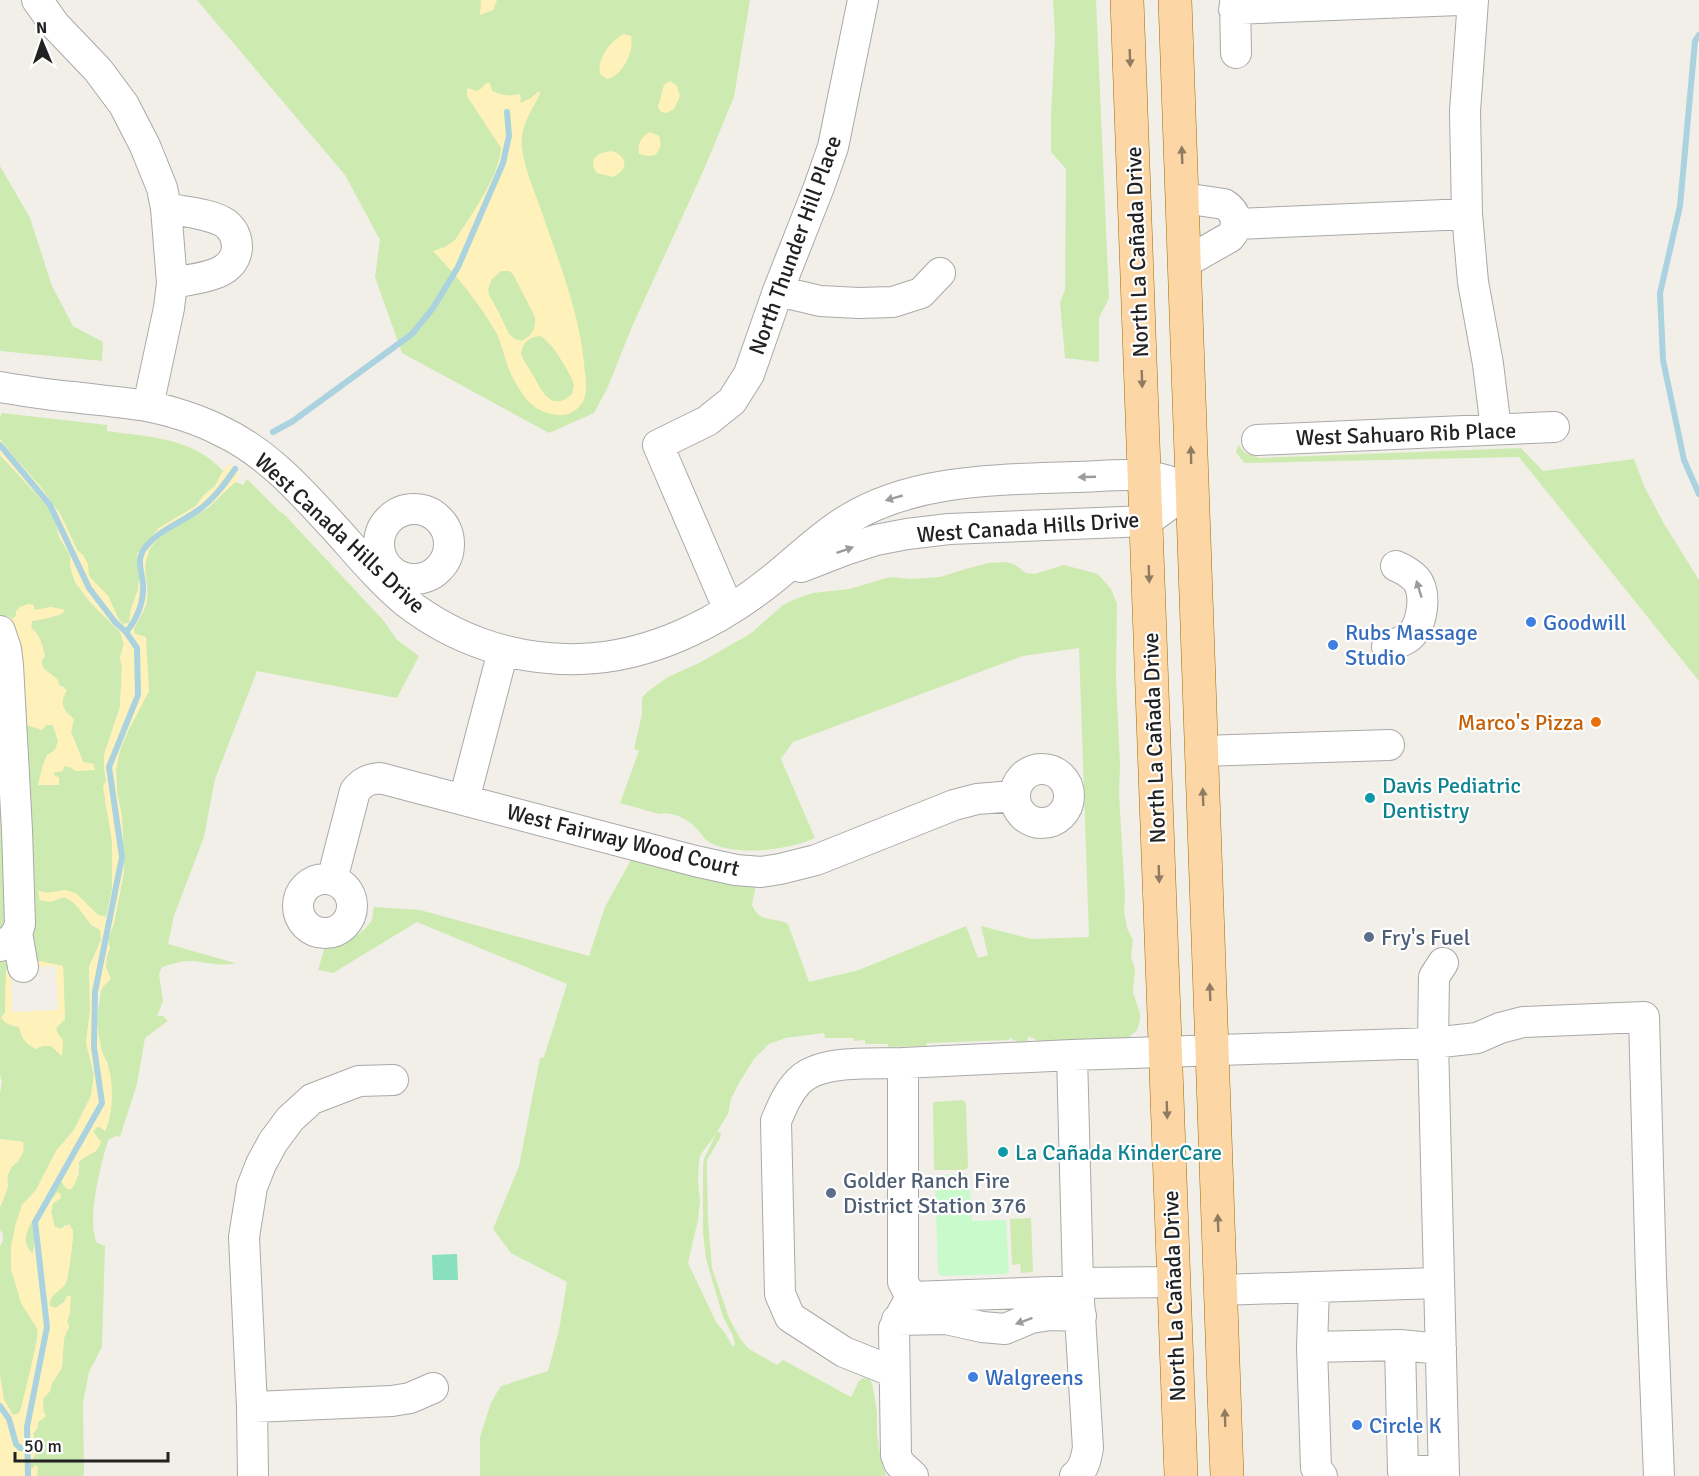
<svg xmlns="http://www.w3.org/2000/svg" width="1699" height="1476" viewBox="0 0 1699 1476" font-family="Signika,sans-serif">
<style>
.grass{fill:#cdebb0;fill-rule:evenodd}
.sand{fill:#fff1ba;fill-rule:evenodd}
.park{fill:#c8facc}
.pitch{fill:#88e0be}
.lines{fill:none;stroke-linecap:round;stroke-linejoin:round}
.stream{stroke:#aad3df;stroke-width:6}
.minor-casing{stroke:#a9a9a9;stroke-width:32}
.major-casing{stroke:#a06b00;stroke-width:34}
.minor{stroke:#fff;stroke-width:30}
.major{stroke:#fcd6a4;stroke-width:33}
.oneway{fill:#8f7c63}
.oneway2{fill:#9c9c9c}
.shop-dot{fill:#3f7fe0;stroke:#fff;stroke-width:2}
.food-dot{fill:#e8710a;stroke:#fff;stroke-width:2}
.culture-dot{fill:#0f9aa8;stroke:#fff;stroke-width:2}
.service-dot{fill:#5c6f8a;stroke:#fff;stroke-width:2}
.labels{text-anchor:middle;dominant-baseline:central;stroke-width:4.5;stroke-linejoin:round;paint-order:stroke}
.street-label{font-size:22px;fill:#222;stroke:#fff}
.shop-label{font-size:22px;fill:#366cbe;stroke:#fff;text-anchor:start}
.food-label{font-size:22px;fill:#c56008;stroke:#fff;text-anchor:end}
.culture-label{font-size:22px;fill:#0d838f;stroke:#fff;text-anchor:start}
.service-label{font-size:22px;fill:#4e5e75;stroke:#fff;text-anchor:start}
</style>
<rect width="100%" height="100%" fill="#f2efe9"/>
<path class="grass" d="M197 0H750L734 97 705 167 631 329 607 389 594 413 549 433 402 353 375 277 380 240 345 175Z
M1053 0H1096L1109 298 1099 318V362L1065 358 1060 303 1065 290 1066 169 1051 152V115L1055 37Z
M0 166 30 218 52 286 73 326 103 342 102 361 0 351V366Z
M2 413 107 425V431C147 437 193 437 223 471L215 486 203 496 196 506 159 528 138 553 139 579 138 590 131 609 129 623 123 624 119 620 108 596 89 576 83 555 77 550 61 515 40 486 15 458 0 439V418Z
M1238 445 1245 453 1260 458 1521 448 1543 471 1634 459 1644 486 1663 522 1699 580V681L1519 457 1244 463 1236 452Z
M0 455 49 508 56 524 59 537 70 555V566L75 582 90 602 120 632 124 643 120 658 122 667 120 707 104 755V767L106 781 105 803 110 822 112 842V890L106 917 98 915 65 890 48 893 38 891 50 902 64 897 76 903 91 925 100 930 101 940 89 967 90 1011 86 1043 94 1075 91 1096 74 1130 56 1151 36 1190 22 1205 11 1269 38 1330 34 1357 21 1409 18 1414 13 1415 4 1400 0 1376V1246L3 1241V1234L0 1230V1207L8 1186 7 1177 12 1166 18 1162 23 1142 0 1139V1093L2 1082 0 1075V955L10 960 6 971 5 1013 19 1027 23 1038 36 1049 42 1046H51L62 1055 56 1028 65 1019 63 966 28 959 19 691 27 708 26 725 42 729 46 725H53L58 742 55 750 47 755 43 765 38 785H49L55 776 53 773 64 766 84 770H94L93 764 83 762 71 732V727L62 703 64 687 59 685 58 680 43 668 41 661 45 656C42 645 40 635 31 628L32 621C42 617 52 617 63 614L16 616 12 619 7 616H0Z
M247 479 280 512 283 513 384 621 397 640 419 656 397 698 257 671 215 779 204 837 174 916 168 944 235 963C219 967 207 962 191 961 180 961 172 964 162 967L159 974 163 1001 157 1016H163L168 1021 145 1038 137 1084 120 1137 116 1136 108 1140C101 1165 86 1220 97 1243L105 1246 102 1347 89 1372 83 1403 84 1472 83 1476H37L38 1467 30 1472C30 1459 34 1460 36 1450 38 1445 34 1439 33 1434L38 1427 37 1422 44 1418 43 1399 50 1391 52 1383 62 1368 64 1338 69 1327 67 1321 70 1312 64 1302 56 1308 50 1306C48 1294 61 1292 66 1283 69 1277 73 1238 73 1230L65 1225 61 1229 55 1227 51 1212 53 1203 61 1198 53 1197 37 1224 33 1254C15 1237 35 1219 44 1203 49 1195 51 1185 61 1180L63 1182 64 1186 79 1175V1162L85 1156 96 1151 97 1137 93 1131 97 1127H100L105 1131 108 1064 102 1052 97 1031 98 1010 107 956 109 948 108 939 114 923 124 872 122 816 117 793 116 769 120 750 127 733 149 691 133 629C138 620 146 610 147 600 149 586 143 572 146 558 152 532 189 522 209 507 218 499 226 489 236 482L243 485Z
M1004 562 1014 564 1026 573 1035 574 1064 565 1098 574 1111 589 1117 604 1116 677 1120 765 1119 794 1125 895 1124 911 1127 928 1133 940 1131 957 1135 969 1133 992 1140 1014V1021L1137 1030 1128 1038 1130 1041 1045 1044 1028 1036 1027 1043H1020L1010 1038 1009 1040 927 1043 926 1046 888 1047V1044H865V1040L854 1041V1038H825L824 1033 785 1038 769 1044 754 1059 739 1083 731 1099 728 1114 717 1132H721L720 1138 707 1160V1169L708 1220 712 1268 729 1318 741 1340 749 1349 777 1365 783 1360 851 1397 859 1381 863 1378 869 1379 872 1383 877 1411V1433L879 1449 886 1476H480V1437L491 1403 496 1394 501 1386 548 1371 559 1330 567 1282 511 1253 493 1229 519 1166 540 1058 544 1057 567 984 417 922 333 973 318 970 325 947C341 946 363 935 371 921 373 917 373 911 374 907L420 910 589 956 605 907 632 858 756 884 752 905C760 924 773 916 788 924L809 982 859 970 966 926 978 958 988 955 981 926 1032 939 1089 937 1079 648 1023 656 793 742 781 759 815 838C789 850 735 857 709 842 704 839 701 833 696 828 688 819 671 811 659 814L620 803 639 751 634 749 642 714V698L647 692 668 677 699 663 750 634 783 605 798 598 813 593 849 589 890 577 911 579 940 577 969 568 989 563ZM716 1134 704 1159 703 1167V1232L706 1259 723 1317 733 1336 735 1344 733 1347 725 1333 716 1322 688 1263 698 1220 700 1201 698 1179 699 1160 701 1154Z
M0 646 8 921 0 930Z
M963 1100 966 1104 968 1168 964 1170H935L934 1168 933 1102Z
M1031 1218 1033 1272 1021 1273 1020 1264 1012 1265 1010 1219Z"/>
<path class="sand" d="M481 0H497L493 10 480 15Z
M624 34 631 36C635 50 622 77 607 79L600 74C597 59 610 41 624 34Z
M670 81 677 86 680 96 674 109 666 113 661 112 658 107 664 85Z
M486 83H490L492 91C501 95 510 97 519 94L521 98 520 103 531 98 539 91 540 94C531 112 519 128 522 149 525 170 534 190 541 210 558 260 579 310 584 363 585 375 588 388 584 399 581 407 572 414 564 415 552 416 538 411 530 403 520 392 512 378 507 364 504 354 501 343 497 334 480 304 457 276 433 251L445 247 455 240C470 217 500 175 501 148L467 96V88L477 91 482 88ZM501 271H509L513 274 535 317C536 329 532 335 522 341L515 339 509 334 499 313 489 295 488 290 491 280ZM540 336C552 342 566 367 572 379L574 385 572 394C551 413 542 391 533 375 529 368 524 362 521 354 522 343 529 337 540 336Z
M650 132 659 136C662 143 661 149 655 155L649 156 639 154C637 145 641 136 650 132Z
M612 151C628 157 629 169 613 177L597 173C587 159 598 152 612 151Z
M0 439 15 458 40 486 61 516 77 550 83 555 88 564 89 576 108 596 119 620 123 624 129 623 131 609 138 590 139 579 137 554 159 528 196 506 203 496 215 486 223 471 230 464 239 474 236 482 227 489 211 505 168 532 158 539 150 548 145 565 147 601 134 629 135 634 146 637 149 691 127 733 120 750 116 769 117 793 122 816 124 872 114 923 108 939 110 948 107 956 106 967 111 979C108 982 103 986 101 990 94 1002 98 1040 103 1054 106 1063 111 1071 111 1080 113 1096 112 1117 105 1131L100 1127H97L93 1131 97 1137 101 1141C99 1153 87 1154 79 1162 78 1172 79 1180 71 1189H67L61 1181C51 1184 49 1195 44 1203 36 1218 14 1238 33 1254L37 1224 57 1192 61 1194V1198L53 1203 51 1212 55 1227 61 1229 69 1224C71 1227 72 1228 73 1232 74 1237 68 1280 65 1284 60 1292 48 1295 50 1306L56 1308 64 1302 67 1296H71L70 1312 67 1321 69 1327 64 1338 62 1368 52 1383 50 1391 43 1399V1411L46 1416 38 1422V1426L33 1434C34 1439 38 1445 37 1450 35 1458 30 1460 30 1470L36 1465 38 1467 37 1476H0V1376L4 1400 13 1415 18 1414 21 1409 37 1341 38 1330 21 1303 11 1269V1247L15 1226 22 1205 36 1190 56 1151 74 1130 91 1096 94 1075 86 1043 90 1011 89 967 101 940 100 930C82 920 83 906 64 897L50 902 40 900 38 891 48 893 65 890 76 893 98 915 106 917 112 890V842L103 786 106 781 104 767V755L120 707 122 667 120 658 124 643 120 632 90 602 75 582 70 566V555L59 537 56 524 49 508 0 455Z
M28 604 34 605V610L51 607 65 610 63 613 49 618 32 621 31 628C40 634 42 645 45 656L41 661 43 668 58 680 59 685 67 690C59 704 62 709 74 719L71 732 83 762 93 764 95 770 75 771 72 768 64 766 63 771 53 773 55 776 59 777V785H38L43 765 48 755 55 750 58 741 53 725H46L42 730 26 725 27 708 19 691 29 959 63 966 65 1019 56 1028 58 1034 63 1040 62 1056 51 1046H42L36 1049C25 1044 22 1038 19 1027 11 1026 5 1024 1 1017L5 1013C7 995 3 978 10 960L0 616H7L12 619 16 616V611L20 607ZM56 966 58 1010 12 1012 11 968Z
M0 1139 23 1142C27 1159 12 1161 8 1175 7 1179 8 1184 7 1189 5 1195 3 1201 0 1207Z"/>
<path class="park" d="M966 1174 969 1177 972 1221 1005 1220 1006 1221 1009 1271 1006 1274 942 1276 938 1273 935 1178 938 1175Z"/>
<path class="pitch" d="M457 1254 458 1280H433L432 1255Z"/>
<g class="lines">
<path class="stream" d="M1699 35 1695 41 1680 206 1660 293 1663 360 1684 460 1699 494
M273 432 293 421 412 334 433 308 458 267 503 163 509 136 507 112
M0 445 50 505 89 588 115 622 126 632 137 648 138 695 109 767 122 857 95 992 94 1047 102 1103 35 1222 47 1327 27 1427 28 1476
M126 632C136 621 143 604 143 589 144 575 135 562 144 549 157 531 180 523 197 511 213 500 224 485 235 469
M0 1406 9 1419 16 1444 20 1448 27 1449"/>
<g class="minor-casing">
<path id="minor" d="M37 0 55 25 98 70 124 105 145 146 162 188 166 208 172 283 169 308 148 406
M1235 0 1236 53
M1473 0 1465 111 1467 214 1473 282 1488 364 1496 429
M1234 9 1459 0
M1183 198 1224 204C1237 212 1240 226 1230 237L1186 262
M166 208C184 212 209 213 225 223 233 229 237 238 237 248 234 278 195 278 172 283
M1237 224 1467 214
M778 291 820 301 859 303 893 302 921 293 940 273
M0 387C24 391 48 395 73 397 97 400 122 402 146 406 169 410 200 420 221 431 266 452 300 490 332 525 355 550 381 582 406 602 456 641 517 661 580 659 651 657 720 622 774 578 798 559 820 536 847 520 913 479 997 480 1073 477 1095 477 1127 473 1147 476 1162 478 1177 484 1192 488
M1257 440 1554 427
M379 544a35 35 0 1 1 70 0a35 35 0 1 1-70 0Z
M801 567 845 550 876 540 907 534 949 529 1147 521 1192 488
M729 610 658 445 707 421 732 401 749 374 778 291 819 187 833 147 863 0
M0 631 6 649 8 665 17 830 20 924C17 936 11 941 0 946
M1387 647C1394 644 1403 642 1409 637 1423 625 1427 593 1416 579 1410 573 1403 569 1396 566
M1201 751 1389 745
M1015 796a27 27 0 1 1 54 0a27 27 0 1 1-54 0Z
M464 800 503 651
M298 906a27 27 0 1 1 54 0a27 27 0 1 1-54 0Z
M332 880 355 791C362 782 369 779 380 778L695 861 736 870 761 872 780 869 816 860 954 805 977 799 1014 796
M17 933 23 967
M1443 963 1434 977 1433 1043 1444 1476
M1072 1055 1078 1283 1088 1448C1086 1459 1084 1470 1075 1476
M1078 1283 1173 1282
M1314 1287 1312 1347 1316 1468 1322 1476
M1220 1290 1438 1283
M911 1297 903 1282V1063L1072 1055 1433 1043 1477 1038 1500 1028 1523 1022 1644 1017 1651 1276 1659 1476
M911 1297 894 1328 896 1455 899 1463 913 1476
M911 1297 1079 1291
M897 1320 946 1319 982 1327 1005 1329 1031 1318 1051 1315 1081 1316
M1312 1347 1400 1345
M1441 1349 1400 1345 1403 1471H1444
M894 1372 844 1352 790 1317 780 1294 776 1121C782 1107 788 1092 799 1081 820 1059 874 1064 903 1063
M252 1407 392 1401 410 1398 433 1388
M253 1476 252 1407 244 1237 252 1187 261 1164 273 1142 290 1119 312 1099 359 1081 393 1080"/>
</g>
<g class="major-casing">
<path id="major" d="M1127 0C1146 492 1161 984 1181 1476
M1175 0 1227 1476"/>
</g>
<use href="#minor" class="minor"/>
<use href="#major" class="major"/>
</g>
<defs><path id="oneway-solid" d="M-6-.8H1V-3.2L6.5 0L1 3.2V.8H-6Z" transform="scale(1.5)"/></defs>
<g class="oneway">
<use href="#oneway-solid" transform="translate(1130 58) rotate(88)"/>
<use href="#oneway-solid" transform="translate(1182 155) rotate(-92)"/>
<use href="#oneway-solid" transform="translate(1142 379) rotate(88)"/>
<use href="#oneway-solid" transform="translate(1191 455) rotate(-91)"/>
<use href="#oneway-solid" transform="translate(1149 574) rotate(88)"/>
<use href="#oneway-solid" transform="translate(1203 797) rotate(-92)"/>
<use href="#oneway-solid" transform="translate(1159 874) rotate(88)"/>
<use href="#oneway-solid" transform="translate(1210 992) rotate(-92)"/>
<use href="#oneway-solid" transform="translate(1167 1110) rotate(88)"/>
<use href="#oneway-solid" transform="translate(1218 1223) rotate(-92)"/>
<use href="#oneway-solid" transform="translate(1225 1418) rotate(-92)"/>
</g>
<g class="oneway2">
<use href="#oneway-solid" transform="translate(1087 477) rotate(178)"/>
<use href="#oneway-solid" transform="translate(894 498) rotate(164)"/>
<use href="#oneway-solid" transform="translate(845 550) rotate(-19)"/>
<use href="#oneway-solid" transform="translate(1419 589) rotate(-107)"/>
<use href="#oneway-solid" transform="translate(1024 1321) rotate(160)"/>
</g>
<g class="shop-dot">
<circle cx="1531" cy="622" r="6"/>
<circle cx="1333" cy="645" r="6"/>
<circle cx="973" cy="1377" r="6"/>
<circle cx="1357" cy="1425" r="6"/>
</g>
<circle class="food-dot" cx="1596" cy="722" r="6"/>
<g class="culture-dot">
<circle cx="1370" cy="798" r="6"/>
<circle cx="1003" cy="1152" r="6"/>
</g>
<g class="service-dot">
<circle cx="1369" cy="937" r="6"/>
<circle cx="831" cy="1193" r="6"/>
</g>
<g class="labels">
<g class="street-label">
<text transform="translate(795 245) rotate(-70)">North Thunder Hill Place</text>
<text transform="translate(1137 252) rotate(-92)">North La Cañada Drive</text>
<text transform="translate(1406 434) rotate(-2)">West Sahuaro Rib Place</text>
<text transform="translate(1028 527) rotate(-4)">West Canada Hills Drive</text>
<text transform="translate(340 533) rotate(43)">West Canada Hills Drive</text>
<text transform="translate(1154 738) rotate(-92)">North La Cañada Drive</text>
<text transform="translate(623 840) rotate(14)">West Fairway Wood Court</text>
<text transform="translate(1174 1296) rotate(-92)">North La Cañada Drive</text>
</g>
<g class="shop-label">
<text x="1543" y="622">Goodwill</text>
<text x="1345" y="632">Rubs Massage<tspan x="1345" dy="25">Studio</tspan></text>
<text x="985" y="1377">Walgreens</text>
<text x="1369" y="1425">Circle K</text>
</g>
<g class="food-label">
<text x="1584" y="722">Marco's Pizza</text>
</g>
<g class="culture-label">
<text x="1382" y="785">Davis Pediatric<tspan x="1382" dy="25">Dentistry</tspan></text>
<text x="1015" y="1152">La Cañada KinderCare</text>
</g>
<g class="service-label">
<text x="1381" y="937">Fry's Fuel</text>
<text x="843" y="1180">Golder Ranch Fire<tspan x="843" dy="25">District Station 376</tspan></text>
</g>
</g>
<g transform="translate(42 42) rotate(358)" stroke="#ffffff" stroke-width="4.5" paint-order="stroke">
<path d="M0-4.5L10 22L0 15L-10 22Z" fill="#222222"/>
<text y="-9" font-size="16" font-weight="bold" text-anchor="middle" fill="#222222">N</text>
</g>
<path d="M15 1452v9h153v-9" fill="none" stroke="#222222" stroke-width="3"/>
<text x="24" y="1452" font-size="18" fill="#222222" stroke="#ffffff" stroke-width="4.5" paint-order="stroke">50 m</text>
</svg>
